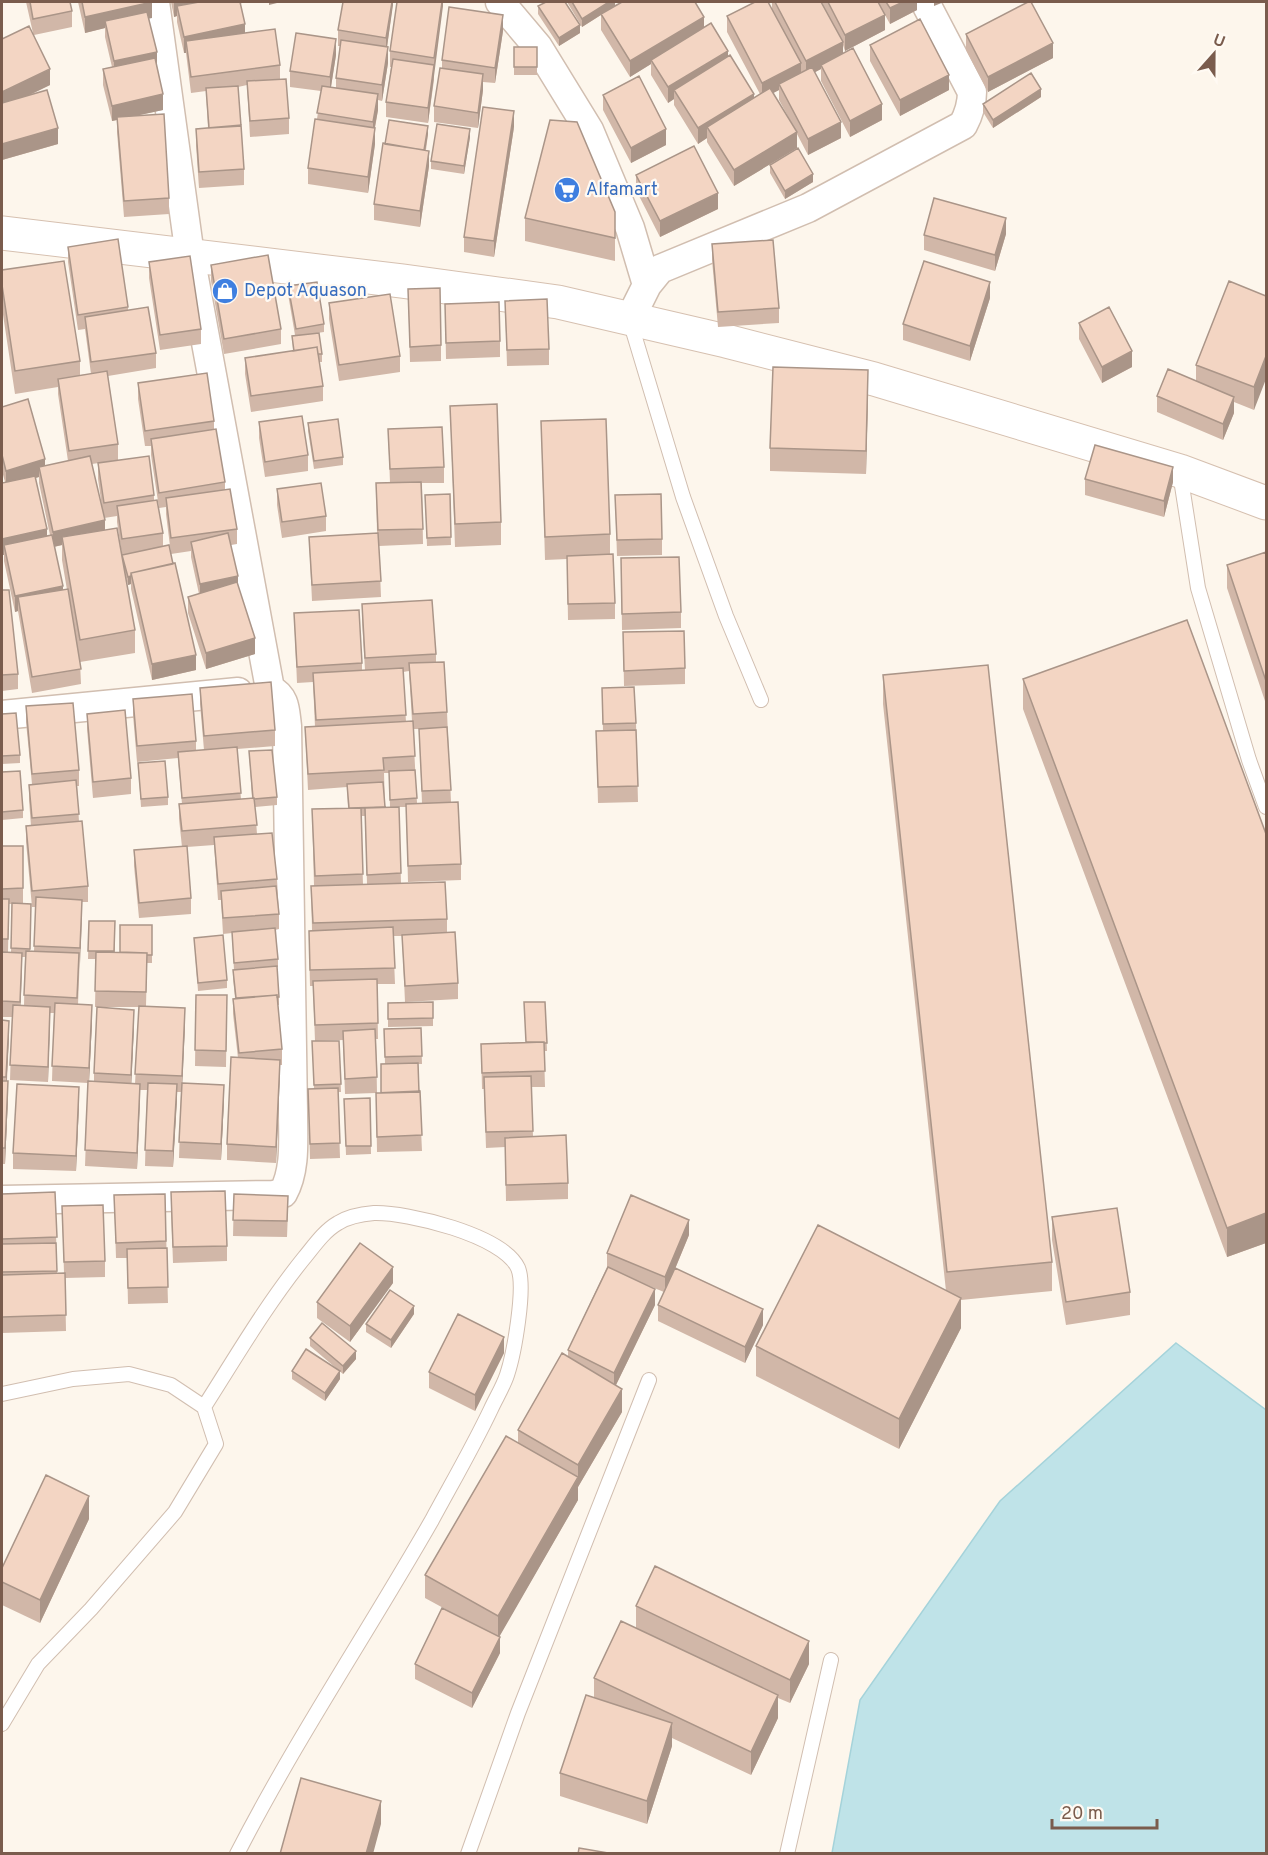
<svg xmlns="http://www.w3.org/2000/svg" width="1268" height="1855" viewBox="0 0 1268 1855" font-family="Overpass,sans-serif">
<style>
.water{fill:#bfe3e8;stroke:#a5d3da;stroke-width:1.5}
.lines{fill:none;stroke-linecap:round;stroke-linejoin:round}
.lane-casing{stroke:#d1beb0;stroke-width:16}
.street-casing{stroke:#d1beb0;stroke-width:31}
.secondary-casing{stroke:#d6c0b0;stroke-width:35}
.lane{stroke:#fff;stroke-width:14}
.street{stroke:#fff;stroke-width:28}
.secondary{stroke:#fff;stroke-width:33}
.wall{fill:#d1b7a8;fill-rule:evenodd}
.shaded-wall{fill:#aa9588}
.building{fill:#f3d5c3;stroke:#aa9588;stroke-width:1.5}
.labels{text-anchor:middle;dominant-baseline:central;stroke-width:4.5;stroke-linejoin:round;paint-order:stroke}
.shop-label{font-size:18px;fill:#366cbe;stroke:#fffaf3;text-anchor:start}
</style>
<rect width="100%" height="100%" fill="#fdf6ec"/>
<path class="water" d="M1176 1343 1266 1410V1853H832L860 1700 1000 1501Z"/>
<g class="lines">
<g class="lane-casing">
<path id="lane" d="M630 321 683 497 726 616 761 700
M1180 473 1198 588 1249 760 1266 807
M2 1394 73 1379 129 1374 171 1385 204 1407 216 1444 175 1512 91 1609 38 1664 2 1724
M204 1407C236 1357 266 1305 304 1258 314 1246 324 1231 338 1223 349 1216 362 1214 374 1213 407 1212 503 1235 518 1268 526 1287 514 1354 507 1375 503 1387 496 1398 491 1409 473 1447 452 1483 432 1520 368 1632 296 1739 237 1854
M468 1854 518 1713 649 1380
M787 1854 831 1660"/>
</g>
<g class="street-casing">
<path id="street" d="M155 2 190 256 270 689
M500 2 538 47 589 130 630 228 647 285
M630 319 647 285 660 269 808 208 963 125C969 114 972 105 972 92L925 2
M2 715 238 692
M2 1200 274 1195 283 1193C296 1170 293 1139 293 1113L287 726C285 711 286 697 270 689"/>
</g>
<g class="secondary-casing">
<path id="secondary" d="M2 233 402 281 558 302 726 341 874 379 1180 471 1266 503"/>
</g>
<use href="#lane" class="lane"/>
<use href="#street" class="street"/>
<use href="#secondary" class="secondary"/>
</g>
<path class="wall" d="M26 2H70L72 11V27L34 35 50 85 26 97 58 144 2 160 33 33Z
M78 2H152V18H149L163 110 139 115 169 198V214L124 217 117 132V120L112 121 103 85V69L112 67 105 37V28L85 33Z
M171 2H247L240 3 245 33 280 65V79L289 118V134L250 137 247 85 238 87 244 169V185L199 188 196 145V129L208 128 206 91 191 93 186 53H184L177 22V16L174 17Z
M393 2 387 47 388 63 382 101 378 100V110L375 128V144L368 193 308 184V168L317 119 321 91 290 87V71L336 55 331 87 336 88V78L340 46H338V30Z
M443 2 434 70V80L428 123 386 117V102L391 67H390V51Z
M567 2H615V5L619 3 617 2H695L704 27 728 57 754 98 760 94 727 32V16L772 9V2H917V10L890 24 885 15V30L845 51 843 45V54L882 120 850 137 821 81V69L815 72 841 138 808 155 797 134V148L734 186 707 142V138L698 144 674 105V99L668 103 651 75V64L630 77 601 30V15L582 27ZM779 90V100L791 122 773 93Z
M538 6 580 33 559 46 538 14Z
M503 31 495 83 483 82V90L478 128 434 122V106L442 68V60Z
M966 34 1053 58 988 92 966 50Z
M870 45 949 90 900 116 870 61Z
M514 47H537V75H514Z
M603 95 666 145 631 163 603 110Z
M1041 97 993 128 983 112V104Z
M514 127 494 257 464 252V237Z
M428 134 426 150 429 166 420 227 374 220V204L385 144Z
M470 137 464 174 431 169V161Z
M770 165 813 182 785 199 770 173Z
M636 175 718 209 660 237 636 190Z
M615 212V261L525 241V218Z
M1006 234 995 271 924 250V235Z
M712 244 779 308V323L718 327 712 260Z
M68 247 128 307V310L156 353V368L108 376 118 444V460L92 464 103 514 98 479V463L154 495V501L163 533V546L196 670 152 680 131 589V584L128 585 125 574 135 630V653L80 662 81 684 32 693 18 611 15 612 4 561V555H2V483L5 482 2 471V407L45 466 68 461 58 394V387L15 394 2 308V270L80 361V375L91 374 85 329 78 330 68 262ZM39 477V483L50 535 47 536 35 478ZM117 516V522L122 555 105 530 104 518ZM62 545V560L67 590H63L54 547Z
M149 262 201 329V344L160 350 149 278Z
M211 265 281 329V344L224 354 211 281Z
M288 286 324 324V332L317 333 322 354V362H319L323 386V401L251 412 245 374V358L293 351 292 336 295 335 288 294Z
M408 289 441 345V361L410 362Z
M1266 296 1254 410 1234 402V413L1223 440 1157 412V396L1196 381V365Z
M990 298 970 361 903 340V324Z
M505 301 549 349V365L507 366Z
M329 303 400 356V372L339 381 329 319Z
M445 304 500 341V357L446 359Z
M1079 323 1132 367 1102 383 1079 339Z
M138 383 214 421V430L225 482V489L237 529V544L231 545 238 586 255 654 206 669 188 613V597L199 594 191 557V551L171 554 166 514V507L159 508 151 455V446H145L138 399Z
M868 393 866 474 770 471V448Z
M450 406 501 522V545L455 547Z
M541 421 610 534V555L615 603V619L568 620 567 559 545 560Z
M259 422 308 455V471L265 477 259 438Z
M308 423 343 457V465L314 469 308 431Z
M388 429 444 467V483H422L423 544 379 546 381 597 312 601 309 537 377 533 376 483H390Z
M1085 479 1173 482 1164 517 1085 495Z
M277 489 326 516V531L282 538 277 505Z
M450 494 451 545 427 546 425 495Z
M615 495 662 539V555L617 556Z
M1266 552V704L1227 588V565Z
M621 558 681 612V628L622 630Z
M2 573 3 580V590L18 674V689L2 691Z
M362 604 436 654V662L447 712 451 802 461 864V880L408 882 406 807H399L401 883 447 919V932L458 983V999L405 1002 402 936H393L395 984H377L378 1039H376L377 1093H381L385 1064 384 1029 421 1028 422 1064H418L422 1151 377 1152 376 1093 345 1094 343 1040 315 1041 313 986H310L309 946V931L312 930 311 886H314L312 809 348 808 347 787 308 790 305 727H315L313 682 297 683 294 613 362 663V670H365L362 620ZM409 671 412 721 406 722 403 672ZM413 729H419L422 803H417ZM384 773H389L390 807H385ZM361 816H365L367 884 363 885Z
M623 632 685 668V684L624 686Z
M883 675 1052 1262V1291L961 1300V1328L899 1449 756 1376V1346L946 1291 883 704Z
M1023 679 1266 834V1243L1227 1257 1023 709Z
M200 688 275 730V746L237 749 241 799 252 798 249 751 277 797V805L255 807 257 834 277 879 279 914V929L275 930 278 959V967H277L279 997V1005H278L282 1049V1065H280L276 1163 227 1160V1144L238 1058 233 1014V999L235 998 233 978V970H234L232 933 223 934 221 900H218L214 845 187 847 191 898V914L139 918 134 866V850L182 847 179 819V804H182L178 758 137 762 133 715V699L196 741V750H204L200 704Z
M602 688 636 723 638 802 598 803 596 731H603Z
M26 706 79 770V786H77L79 822 88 886V902H82L78 1005 92 1021 89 1081H94V1073L134 1025 131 1084H135L139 1007H95L96 959H88L89 921H115V952H120L152 925V963H147L146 1006 185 1024 182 1083 224 1100 221 1160 179 1158 181 1092H177L173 1167 145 1166 147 1090H140L137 1169 85 1166 88 1083 52 1081 54 1013H50L48 1082 10 1080 12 1017H2V846H23V904H31L30 951H34L36 907H32L26 842V826H31L29 800V785L32 784 26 722ZM9 904H12L11 952H8ZM22 957H25L24 1006H20Z
M2 714 20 755V763L2 764Z
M87 714 131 778V794L93 798 87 729Z
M138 763 168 797V805L141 807Z
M2 772 23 810V818L2 820Z
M194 938 227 980V988L198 991Z
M196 995H227L226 1067 195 1066Z
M433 1002V1026L388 1027V1003Z
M545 1002 547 1051H544L545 1087H531L533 1136 568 1183V1199L506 1201 505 1147 486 1148 484 1089H482L481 1044 526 1042Z
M2 1020 9 1036 7 1081 8 1097 5 1164H2Z
M312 1041H339L341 1092H338L340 1158 310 1159 308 1089H314Z
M370 1098 371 1154 346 1155 344 1099Z
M79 1103 76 1171 13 1169V1153Z
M55 1192 57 1273H64L62 1206 105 1261V1277L65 1278 66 1331 2 1333V1194Z
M165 1194 168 1303 128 1304 127 1258H116L114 1195Z
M234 1194 288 1211 287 1237 233 1236Z
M171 1208 227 1246V1261L173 1263Z
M1052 1217 1130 1292V1315L1066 1325 1052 1240Z
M689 1235 675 1269 763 1325 745 1363 658 1321V1305L664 1292 642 1283 655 1305 616 1385 622 1412 578 1487V1500L499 1636 500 1653 472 1708 415 1679V1664L447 1610 425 1598V1575L518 1443V1430L568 1356V1350L607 1267V1253Z
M393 1283 350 1342 317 1318V1302Z
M414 1314 391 1348 366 1332V1324Z
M310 1338 356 1359 343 1374 310 1346Z
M504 1353 475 1411 429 1388V1372Z
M292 1371 340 1379 325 1401 292 1379Z
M89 1519 40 1623 2 1605V1568Z
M636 1606 809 1664 790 1703 778 1698V1718L751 1775 672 1738V1746L647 1824 560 1796V1773L594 1698V1678L636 1628Z"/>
<path class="shaded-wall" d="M152 2V18L106 28 105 21V28L85 33V17Z
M174 2H247L180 16 177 6V16L174 17Z
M269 2H281L269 5Z
M392 2H393V5L386 54V38Z
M442 2H443V6L428 123V108Z
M609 2H615V6L582 27V19Z
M903 2H917V10L890 24V8Z
M934 2H944L934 6Z
M503 15V31L495 83V68Z
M885 15V30L845 51V35Z
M704 17V32L651 60V64L630 77V61Z
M245 24V40L186 41V53H184V37Z
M580 25V33L559 46V38Z
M336 39V55L330 93V77Z
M843 42V58L821 65V69L806 77V61Z
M1053 43V58L988 92V77Z
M388 47V63L382 101V85Z
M728 51V66L674 90V99L668 103V87Z
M157 52V68L114 77V61Z
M801 63V79L779 84V90L762 99V83Z
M50 69V85L2 108V92Z
M483 74V90L478 128V113Z
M949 75V90L900 116V100Z
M1041 89V97L993 128V120Z
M163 94V110L112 121V106Z
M378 94V110L373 137V122Z
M754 94V109L707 127V138L698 144V128Z
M882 104V120L850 137V121Z
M514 111V127L494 257V241Z
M841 122V138L808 155V139Z
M428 126V134L424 158V150Z
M58 128V144L2 160V144Z
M375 128V144L368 193V177Z
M470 129V137L464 174V166Z
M666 129V145L631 163V148Z
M797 132V148L734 186V170Z
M429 151V166L420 227V211Z
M813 174V182L785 199V191Z
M718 193V209L660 237V221Z
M1006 218V234L995 271V255Z
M990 282V298L970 361V346Z
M1132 351V367L1102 383V367Z
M1266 356V379L1254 410V387Z
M868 370V393L866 474V451Z
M1234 397V413L1223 440V424Z
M45 459V475L39 467V477L6 486V471Z
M1173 467V482L1164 517V501Z
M105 520V536L62 537V545L53 547V532Z
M47 529V545H4V555H2V539Z
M131 576V584L128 585V577Z
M238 576V591L200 599V584Z
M63 586V601L18 597V611L15 612V596Z
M255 638V654L206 669V653Z
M196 655V670L152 680V664Z
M82 900V915L80 964V948Z
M22 953V969L20 1018V1002Z
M92 1005V1021L89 1083V1068Z
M50 1007V1023L48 1082V1067Z
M185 1008V1024L182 1092V1076Z
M134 1010V1025L131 1091V1075Z
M9 1021V1036L6 1093V1077Z
M280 1060V1075L276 1163V1147Z
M8 1081V1097L5 1164V1148Z
M140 1084V1100L137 1169V1153Z
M177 1084V1100L173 1167V1151Z
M224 1085V1100L221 1160V1144Z
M79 1087V1103L76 1171V1156Z
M1266 1213V1243L1227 1257V1228Z
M689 1220V1235L665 1293V1277Z
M393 1267V1283L350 1342V1326Z
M655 1289V1305L614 1389V1373Z
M961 1298V1328L899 1449V1419Z
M414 1306V1314L391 1348V1340Z
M763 1309V1325L745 1363V1347Z
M504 1337V1353L475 1411V1395Z
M356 1351V1359L343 1374V1366Z
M340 1371V1379L325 1401V1393Z
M622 1389V1412L578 1487V1500L498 1639V1616L578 1478V1465Z
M89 1496V1519L40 1623V1600Z
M500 1637V1653L472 1708V1693Z
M809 1641V1664L790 1703V1680Z
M778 1695V1718L751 1775V1752Z
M672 1723V1746L647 1824V1801Z
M381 1801V1824L373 1854H366Z"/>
<path class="building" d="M30 2H70L72 11 33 19Z
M82 2H152L85 17Z
M199 2H240L245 24 184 37 177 6Z
M343 2H392L386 38 338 30Z
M397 2H442L434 58 390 51Z
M546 2H565L580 25 559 38 538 6Z
M572 2H609L582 19Z
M622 2H695L704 17 630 61 601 14Z
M755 2H768L801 63 762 83 727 16Z
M775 2H821L843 42 806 61Z
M828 2H878L885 15 845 35Z
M886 2H903L890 8Z
M1028 2H1031L1053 43 988 77 966 34Z
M449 7 503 15 495 68 442 60Z
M147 12 157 52 114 61 105 21Z
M920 19 949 75 900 100 870 45Z
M711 23 728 51 668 87 651 60Z
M29 26 50 69 2 92V39Z
M275 29 280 65 191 77 186 41Z
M296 33 336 39 330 77 290 71Z
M341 40 388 47 382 85 336 78Z
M514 47H537V67H514Z
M853 48 882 104 850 121 821 65Z
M730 55 754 94 698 128 674 90Z
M155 58 163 94 112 106 103 69Z
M393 59 434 65 428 108 386 102Z
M812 67 841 122 808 139 779 84Z
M440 68 483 74 478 113 434 106Z
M1031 73 1041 89 993 120 983 104Z
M639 76 666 129 631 148 603 95Z
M286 79 289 118 250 121 247 81Z
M238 86 241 126 209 128 206 88Z
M322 86 378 94 373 122 317 113Z
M770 88 797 132 734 170 707 127Z
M47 90 58 128 2 144V103Z
M483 107 514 111 494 241 464 237Z
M164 114 169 198 124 201 117 117Z
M315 119 375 128 368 177 308 168Z
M389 120 428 126 424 150 385 144Z
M550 120 577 122 615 212V238L525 218Z
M437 124 470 129 464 166 431 161Z
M241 125 244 169 199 172 196 129Z
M383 143 429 151 420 211 374 204Z
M694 146 718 193 660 221 636 175Z
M798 148 813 174 785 191 770 165Z
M934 198 1006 218 995 255 924 235Z
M118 239 128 307 78 315 68 247Z
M773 240 779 308 718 312 712 244Z
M268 255 281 329 224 339 211 265Z
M190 256 201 329 160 335 149 262Z
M64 261 80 361 15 371 2 285V270Z
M924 261 990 282 970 346 903 324Z
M1229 281 1266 296V356L1254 387 1196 365Z
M317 282 324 324 296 329 288 286Z
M440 288 441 345 410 347 408 289Z
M390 294 400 356 339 365 329 303Z
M547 299 549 349 507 350 505 301Z
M499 302 500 341 446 343 445 304Z
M148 307 156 353 91 362 85 317Z
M1109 307 1132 351 1102 367 1079 323Z
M319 333 322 354H318L317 347 294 351 292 336Z
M317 347 323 386 251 396 245 358Z
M773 367 868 370 866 451 770 448Z
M1168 369 1234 397 1223 424 1157 396Z
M107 371 118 444 69 451 58 379Z
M207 373 214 421 145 431 138 383Z
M28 399 45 459 6 471 2 455V407Z
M497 404 501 522 455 524 450 406Z
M302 416 308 455 265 462 259 422Z
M338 419 343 457 314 461 308 423Z
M606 419 610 534 545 537 541 421Z
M442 427 444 467 390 469 388 429Z
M216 429 225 482 159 493 151 439Z
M1095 445 1173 467 1164 501 1085 479Z
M90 456 105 520 53 532 39 467Z
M149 456 154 495 104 503 98 463Z
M35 476 47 529 2 539V483Z
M421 482 423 529 378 530 376 483Z
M321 483 326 516 282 522 277 489Z
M230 489 237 529 171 538 166 498Z
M450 494 451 537 427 538 425 495Z
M661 494 662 539 617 540 615 495Z
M157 500 163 533 122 539 117 506Z
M117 528 135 630 80 640 62 537Z
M228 533 238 576 200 584 191 542Z
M378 533 381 581 312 585 309 537Z
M52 535 63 586 15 596 4 545Z
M169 545 173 564 131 573V576L128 577 122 555Z
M1266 552V681L1227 565Z
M613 554 615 603 568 604 567 556Z
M679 557 681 612 622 614 621 558Z
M175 563 196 655 152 664 131 573Z
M237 582 255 638 206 653 188 597Z
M68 589 81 669 32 677 18 597Z
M2 590H9L18 674 2 675Z
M432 600 436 654 365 658 362 604Z
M359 610 362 663 297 667 294 613Z
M1187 620 1266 834V1213L1227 1228 1023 679Z
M684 631 685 668 624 671 623 632Z
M444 662 447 712 413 714 409 663Z
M988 665 1052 1262 947 1272 883 675Z
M403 668 406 715 316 720 313 673Z
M271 682 275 730 204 736 200 688Z
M634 687 636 723 603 724 602 688Z
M192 694 196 741 137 746 133 699Z
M73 703 79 770 32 774 26 706Z
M125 710 131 778 93 782 87 714Z
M16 713 20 755 2 756V714Z
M413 721 415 756 383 758 384 770 308 774 305 727Z
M447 727 451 790 422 791 419 729Z
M636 730 638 786 598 787 596 731Z
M237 747 241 793 182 798 178 752Z
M272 750 277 797 254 799V798H253L249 751Z
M165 761 168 797 141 799 138 763Z
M415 770 417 798 390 800 389 771Z
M20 771 23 810 2 812V772Z
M76 780 79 814 32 818 29 785Z
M383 782 385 807 349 808 347 784Z
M254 798 257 825 182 831 179 804Z
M458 802 461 864 408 866 406 804Z
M399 807 401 873 367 875 365 808Z
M361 808 363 874 315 876 312 809Z
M82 821 88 886 32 891 26 826Z
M272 833 277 879 218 884 214 837Z
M2 846H23V888L2 889Z
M187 846 191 898 139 903 134 850Z
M445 882 447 919 313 923 311 886Z
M276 886 279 914 223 918 221 891Z
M36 897 82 900 80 948 34 946Z
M2 899H9L8 939H2Z
M12 903 31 904 30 949 11 948Z
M89 921H115L114 951H88Z
M120 925H152V955H147V953L120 952Z
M393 927 395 968 310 970 309 931Z
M275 928 278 959 234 963 232 932Z
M455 932 458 983 405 986 402 935Z
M223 935 227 980 198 983 194 938Z
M26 951 79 953 77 998 24 995Z
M2 952 22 953 20 1002 2 1001Z
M96 952 147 953 146 992 95 991Z
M277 966 279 997H277V995L236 998 233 970Z
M377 979 378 1023 315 1025 313 981Z
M196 995H227L226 1051 195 1050Z
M277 995 282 1049 239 1053 233 999Z
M433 1002V1018L388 1019V1003Z
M524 1002H545L547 1043H544V1042H526Z
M55 1003 92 1005 89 1068 52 1066Z
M13 1005 50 1007 48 1067 10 1065Z
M139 1006 185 1008 182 1076 135 1074Z
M97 1007 134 1010 131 1075 94 1073Z
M2 1020 9 1021 6 1077H2Z
M421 1028 422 1056 385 1057 384 1029Z
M375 1029 377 1077 345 1079 343 1031Z
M312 1041H339L341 1084 314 1085Z
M544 1042 545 1071 482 1073 481 1044Z
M231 1057 280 1060 276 1147 227 1144Z
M418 1063 419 1092 381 1093V1064Z
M531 1076 533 1131 486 1132 484 1077Z
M2 1081H8L5 1148H2Z
M88 1081 140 1084 137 1153 85 1150Z
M148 1083 177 1084 173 1151 145 1150Z
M182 1083 224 1085 221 1144 179 1142Z
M17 1084 79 1087 76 1156 13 1153Z
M338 1088 340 1143 310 1144 308 1089Z
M420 1091 422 1135 377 1137 376 1093Z
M370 1098 371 1146H346L344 1099Z
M566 1135 568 1183 506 1185 505 1138Z
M225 1191 227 1246 173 1247 171 1192Z
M55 1192 57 1237 2 1239V1194Z
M165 1194 166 1241 116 1243 114 1195Z
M234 1194 288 1196 287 1221 233 1220Z
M631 1195 689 1220 665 1277 607 1253Z
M103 1205 105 1261 64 1262 62 1206Z
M1117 1208 1130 1292 1066 1302 1052 1217Z
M818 1225 961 1298 899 1419 756 1346Z
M56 1243 57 1271 2 1272V1244Z
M360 1243 393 1267 350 1326 317 1302Z
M167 1248 168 1287 128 1288 127 1249Z
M608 1267 655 1289 614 1373 568 1350Z
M675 1268 763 1309 745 1347 658 1305Z
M65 1273 66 1315 2 1317V1275Z
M390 1290 414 1306 391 1340 366 1324Z
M458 1314 504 1337 475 1395 429 1372Z
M322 1323 356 1351 343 1366 310 1338Z
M306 1349 340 1371 325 1393 292 1371Z
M562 1353 622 1389 578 1465 518 1430Z
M506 1436 578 1477 498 1616 425 1575Z
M46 1475 89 1496 40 1600 2 1582V1568Z
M655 1566 809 1641 790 1680 636 1606Z
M442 1608 500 1637 472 1693 415 1664Z
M621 1621 778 1695 751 1752 594 1678Z
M586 1695 672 1723 647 1801 560 1773Z
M301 1778 381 1801 366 1854H280Z
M579 1848 614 1854H578Z"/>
<defs>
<g id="supermarket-disc" transform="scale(1.35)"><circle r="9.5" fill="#3f7fe0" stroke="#fffaf3"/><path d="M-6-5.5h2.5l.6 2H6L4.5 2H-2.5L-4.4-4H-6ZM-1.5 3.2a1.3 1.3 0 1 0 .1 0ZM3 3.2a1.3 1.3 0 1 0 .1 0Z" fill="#fff"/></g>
<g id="shop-disc" transform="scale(1.35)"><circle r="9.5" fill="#3f7fe0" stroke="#fffaf3"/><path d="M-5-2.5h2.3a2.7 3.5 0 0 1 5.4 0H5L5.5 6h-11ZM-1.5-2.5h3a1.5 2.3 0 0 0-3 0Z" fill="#fff"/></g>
</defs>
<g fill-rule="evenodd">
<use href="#supermarket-disc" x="567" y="190"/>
<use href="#shop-disc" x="225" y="291"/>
</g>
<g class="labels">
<g class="shop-label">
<text x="586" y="190">Alfamart</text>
<text x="244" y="291">Depot Aquason</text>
</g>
</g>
<rect width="1268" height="1855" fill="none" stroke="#7a5c4d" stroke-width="6"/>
<g transform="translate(1214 54) rotate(21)" stroke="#fffaf3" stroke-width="4.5" paint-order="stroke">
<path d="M0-4.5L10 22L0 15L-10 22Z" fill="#7a5c4d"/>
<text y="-9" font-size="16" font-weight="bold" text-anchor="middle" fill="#7a5c4d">U</text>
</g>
<path d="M1052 1819v9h105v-9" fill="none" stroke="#7a5c4d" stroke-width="3"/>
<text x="1061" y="1819" font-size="18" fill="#7a5c4d" stroke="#fffaf3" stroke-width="4.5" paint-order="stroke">20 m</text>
</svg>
